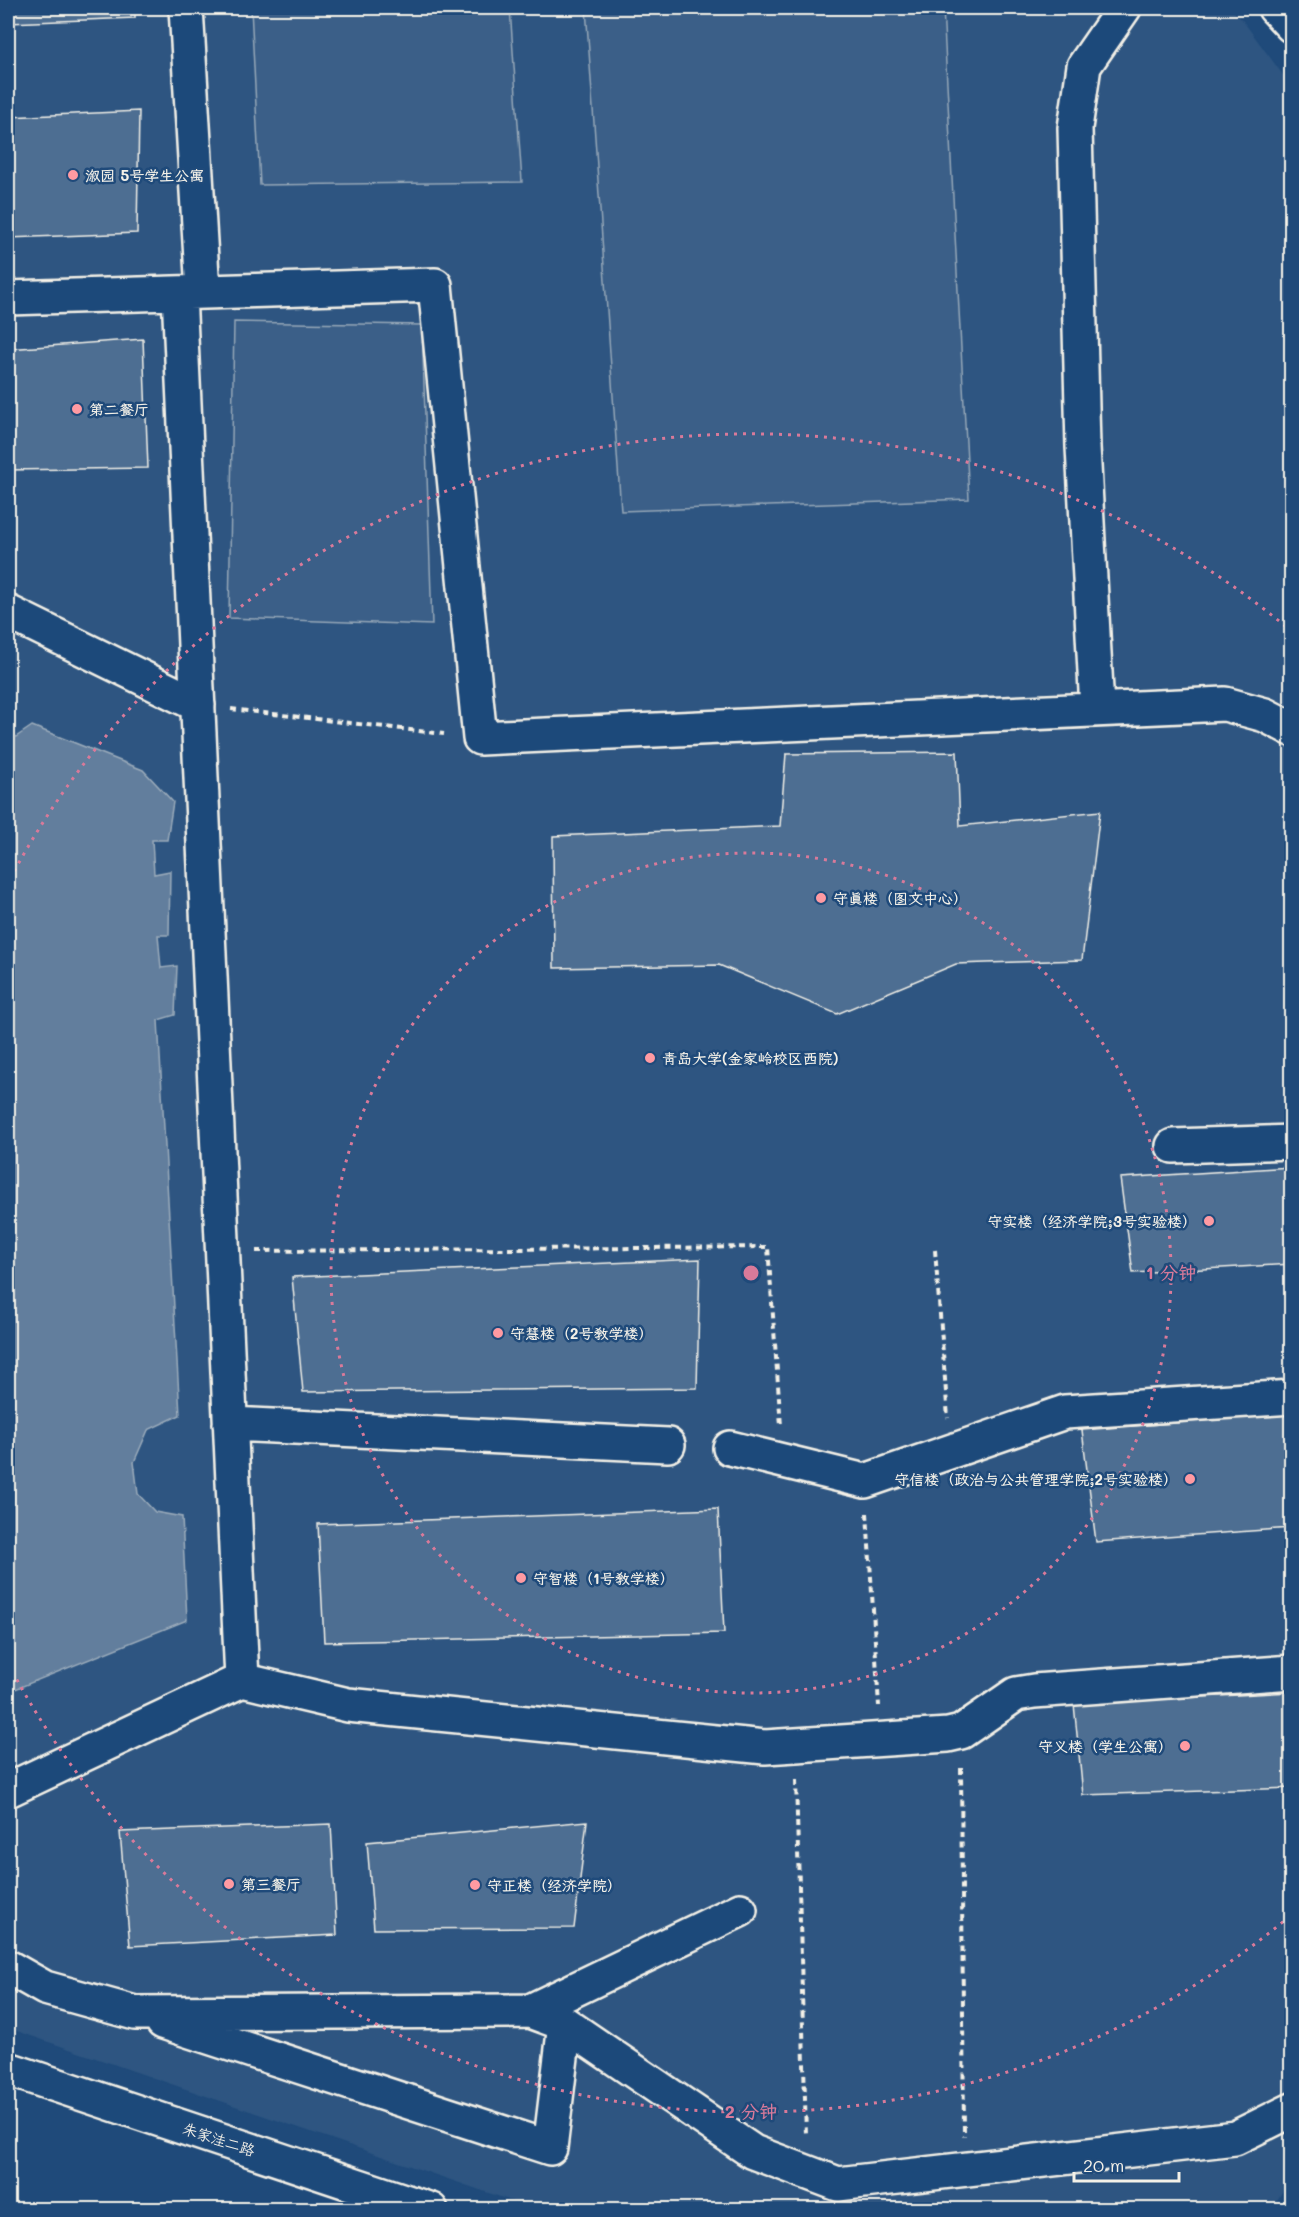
<svg xmlns="http://www.w3.org/2000/svg" width="1299" height="2217" viewBox="0 0 1299 2217" font-family="Mali,'LXGW WenKai TC',sans-serif">
<style>
.built{fill:#2d5581}
.green{fill:#3a5f88;stroke:#97a8b8;stroke-width:1.5}
.water{fill:#627e9d;stroke:#9cacbb;stroke-width:1.5}
.building{fill:#4d6e92;stroke:#f4f1e8;stroke-width:1.5}
.lines{fill:none;stroke-linecap:round;stroke-linejoin:round}
.minor-casing{stroke:#f4f1e8;stroke-width:38}
.major-casing{stroke:#f4f1e8;stroke-width:38}
.path{stroke:#f4f1e8;stroke-width:4;stroke-dasharray:6 4.5;stroke-linecap:butt}
.minor{stroke:#1f4a7a;stroke-width:33}
.major{stroke:#1f4a7a;stroke-width:33}
.ring{fill:none;stroke:#d87a9a;stroke-width:3;stroke-dasharray:3 6}
.poi-dot{fill:#ff9aa2;stroke:#1f4a7a;stroke-width:2}
.labels{text-anchor:middle;dominant-baseline:central;stroke-width:5;stroke-linejoin:round;paint-order:stroke}
.poi-label{font-size:15px;font-weight:bold;fill:#f4f1e8;stroke:#1f4a7a;text-anchor:start}
.street-label{font-size:15px;fill:#f4f1e8;stroke:#1f4a7a}
.centre{fill:#d87a9a;stroke:#1f4a7a;stroke-width:3}
.ring-label{font-size:18px;text-anchor:middle;font-weight:bold;fill:#d87a9a;stroke:#1f4a7a;stroke-width:5;stroke-linejoin:round;paint-order:stroke}
</style>
<rect width="100%" height="100%" fill="#1f4a7a"/>
<filter id="ink" filterUnits="userSpaceOnUse"><feTurbulence type="fractalNoise" baseFrequency=".0167" numOctaves="2"/><feDisplacementMap in="SourceGraphic" scale="12" xChannelSelector="R" yChannelSelector="G"/><feConvolveMatrix kernelMatrix="1 2 1 2 8 2 1 2 1" color-interpolation-filters="sRGB"/></filter>
<g filter="url(#ink)">
<path class="built" d="M8 8H1231L1243 21 1292 87V2175L1272 2209H535L8 2028Z"/>
<path class="green" d="M251 8H510L522 182 260 185Z
M586 8H943L969 499 621 511Z
M234 322 422 325 432 625 229 618Z"/>
<path class="water" d="M32 726 143 770 173 802 167 840H152L154 874 170 871 169 935H158L161 968 177 966 175 1015 158 1020 180 1415 148 1430 134 1462 138 1494 155 1512 182 1517 187 1620 8 1692V738L13 739Z"/>
<path class="building" d="M8 8H135V18L8 23Z
M139 111 137 233 8 238V117Z
M143 339 148 468 8 470V349Z
M957 752 960 826 1100 811 1082 960 956 964 837 1014 719 965 554 968 553 836 780 826 786 754Z
M1292 1167V1264L1133 1273 1120 1178Z
M700 1259 697 1388 303 1392 292 1277Z
M1292 1414V1528L1096 1542 1082 1430Z
M718 1509 724 1633 324 1642 318 1524Z
M1292 1692V1788L1083 1795 1074 1704Z
M587 1821 574 1928 374 1929 367 1842Z
M331 1824 337 1935 130 1946 120 1832Z"/>
<g class="lines">
<g class="minor-casing">
<path id="minor" d="M186 8 203 292
M179 293 242 1680
M8 298 435 285 480 738 1225 704 1265 715 1292 729
M8 612 198 705
M1097 709 1083 447 1075 128 1084 66 1124 8
M1173 1146 1292 1142
M230 1424 668 1445
M730 1448 865 1481 1065 1412 1292 1397
M8 1790 242 1680 348 1705 765 1747 948 1735 961 1732 1016 1694 1034 1691 1292 1672
M8 1967 45 1988 135 2013 530 2011 565 2024 753 2152 838 2184 1235 2138 1292 2110
M530 2011 740 1910
M163 2022 550 2148 565 2024
M8 2069 431 2210"/>
</g>
<g class="major-casing">
<path id="major" d="M1275 8 1292 26"/>
</g>
<path class="path" d="M231 709 444 734
M935 1250 948 1418
M256 1251 768 1247 781 1426
M867 1513 879 1706
M961 1768 964 2136
M796 1780 806 2135"/>
<use href="#minor" class="minor"/>
<use href="#major" class="major"/>
</g>
</g>
<g class="ring">
<circle cx="751" cy="1273" r="420"/>
<path d="M1290 1916A839 839 0 0 1 10 1667M10 879A839 839 0 0 1 1290 630"/>
</g>
<g class="poi-dot">
<circle cx="73" cy="175" r="6"/>
<circle cx="77" cy="409" r="6"/>
<circle cx="821" cy="898" r="6"/>
<circle cx="650" cy="1058" r="6"/>
<circle cx="1209" cy="1221" r="6"/>
<circle cx="498" cy="1333" r="6"/>
<circle cx="1190" cy="1479" r="6"/>
<circle cx="521" cy="1578" r="6"/>
<circle cx="1185" cy="1746" r="6"/>
<circle cx="229" cy="1884" r="6"/>
<circle cx="475" cy="1885" r="6"/>
</g>
<g class="labels">
<g class="poi-label">
<text x="85" y="175">溆园 5号学生公寓</text>
<text x="89" y="409">第二餐厅</text>
<text x="833" y="898">守真楼（图文中心）</text>
<text x="662" y="1058">青岛大学(金家岭校区西院)</text>
<text x="1197" y="1221" text-anchor="end">守实楼（经济学院;3号实验楼）</text>
<text x="510" y="1333">守慧楼（2号教学楼）</text>
<text x="1178" y="1479" text-anchor="end">守信楼（政治与公共管理学院;2号实验楼）</text>
<text x="533" y="1578">守智楼（1号教学楼）</text>
<text x="1173" y="1746" text-anchor="end">守义楼（学生公寓）</text>
<text x="241" y="1884">第三餐厅</text>
<text x="487" y="1885">守正楼（经济学院）</text>
</g>
<g class="street-label">
<text transform="translate(219 2139) rotate(18)">朱家洼二路</text>
</g>
</g>
<circle cx="751" cy="1273" r="9" class="centre"/>
<g class="ring-label">
<text x="1171" y="1279">1 分钟</text>
<text x="751" y="2118">2 分钟</text>
</g>
<rect width="1299" height="2217" fill="none" stroke="#1f4a7a" stroke-width="30"/>
<rect x="15" y="15" width="1269" height="2187" fill="none" stroke="#f4f1e8" stroke-width="2" filter="url(#ink)"/>
<path d="M1074 2172v9h105v-9" fill="none" stroke="#f4f1e8" stroke-width="3"/>
<text x="1083" y="2172" font-size="18" fill="#f4f1e8" stroke="#1f4a7a" stroke-width="4.5" paint-order="stroke">20 m</text>
</svg>
